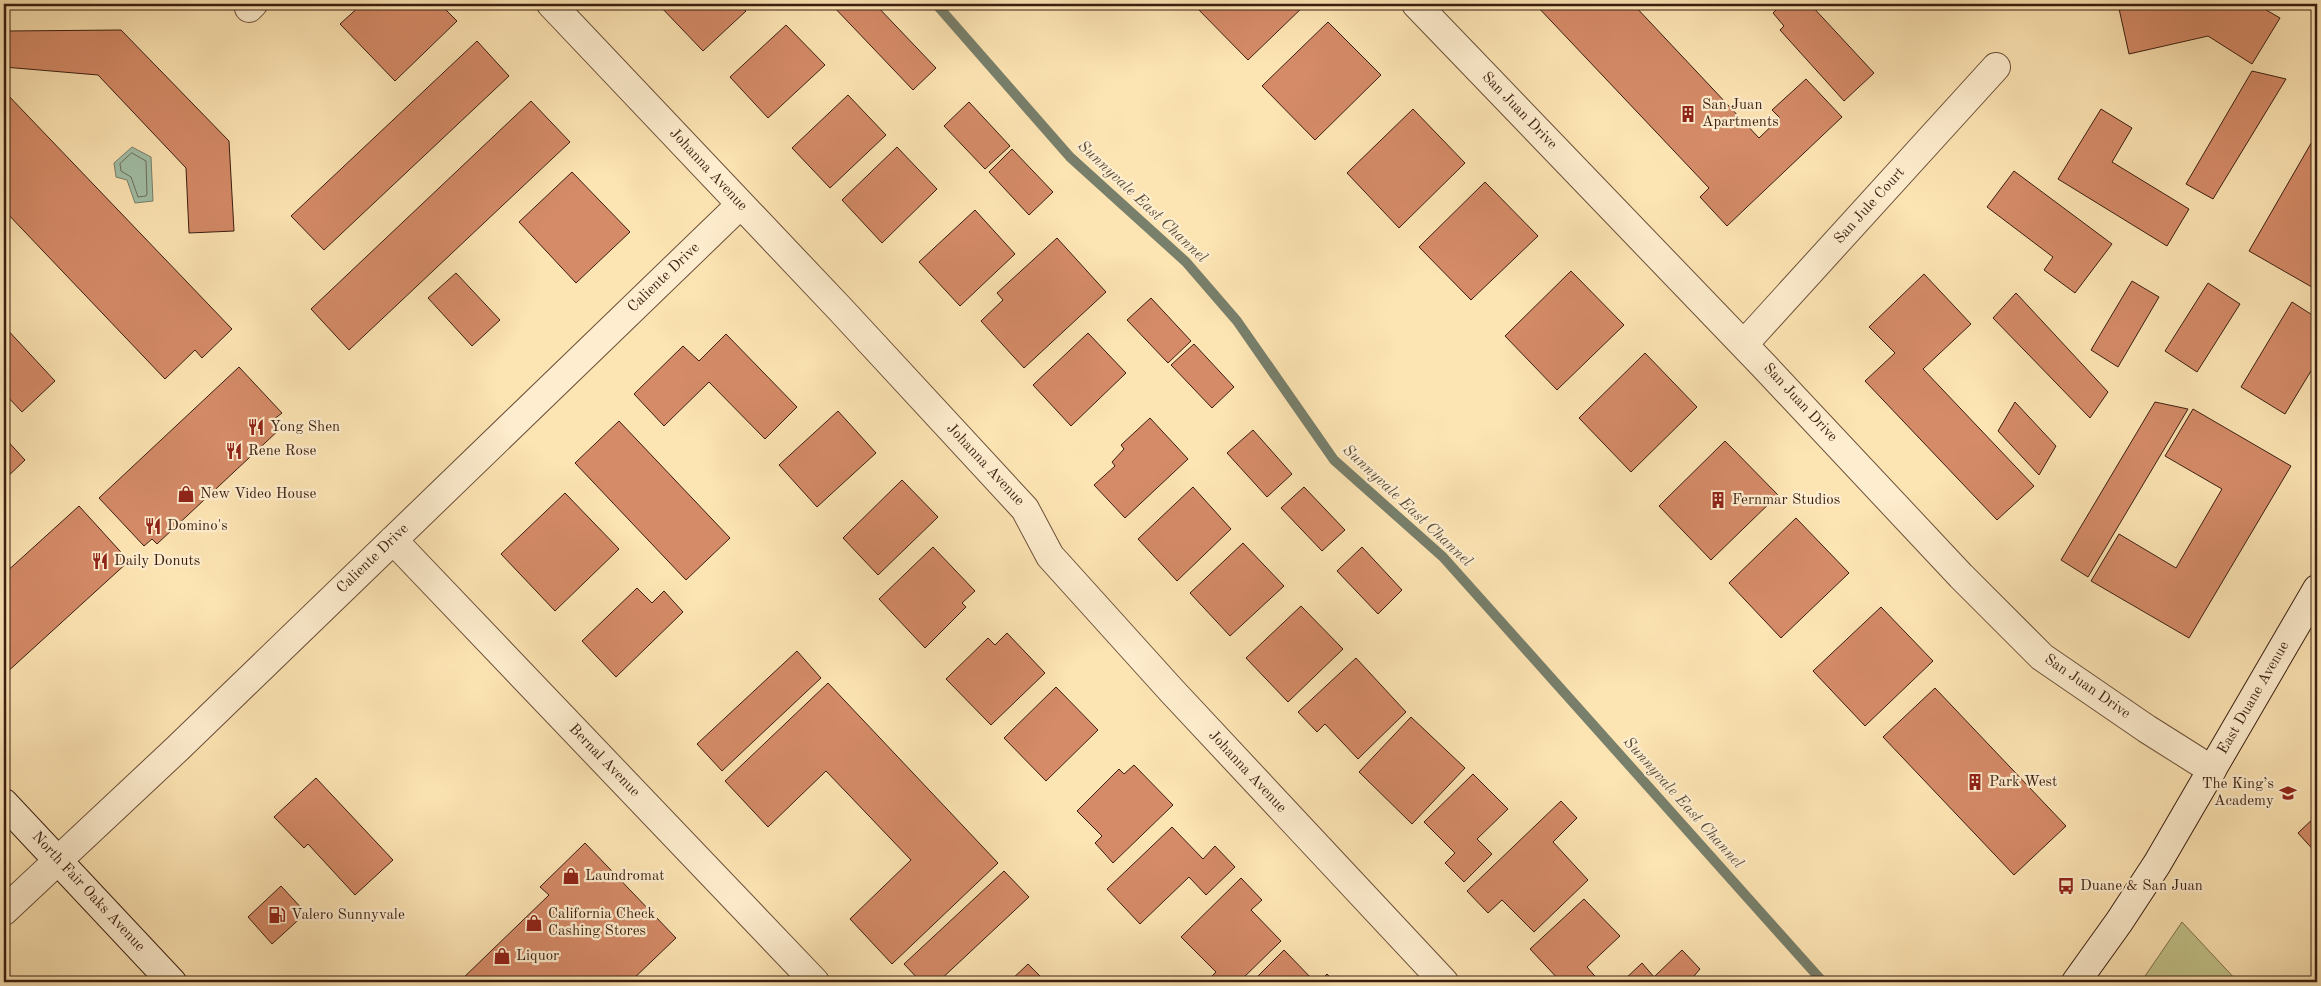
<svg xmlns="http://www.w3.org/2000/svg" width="2321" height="986" viewBox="0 0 2321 986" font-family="'Old Standard TT',serif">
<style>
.green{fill:#c2c38a;stroke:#7e704d}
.water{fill:#a1bfa7;stroke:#787f6b}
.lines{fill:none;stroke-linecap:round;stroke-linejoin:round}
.shore{stroke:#6e6e5c;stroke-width:1}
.stream{stroke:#787f6b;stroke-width:10}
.building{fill:#d58b68;stroke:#3a1e10}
.minor-casing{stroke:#6b5039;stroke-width:30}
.secondary-casing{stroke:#3a1e10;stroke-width:30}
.minor{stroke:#feedce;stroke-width:28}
.secondary{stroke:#feedce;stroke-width:28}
.labels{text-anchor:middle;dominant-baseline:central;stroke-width:4.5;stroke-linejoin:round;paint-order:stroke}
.poi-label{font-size:15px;fill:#3a1e10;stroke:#feedce;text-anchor:start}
.street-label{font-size:15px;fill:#3a1e10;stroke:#feedce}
.water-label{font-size:16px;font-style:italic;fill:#594e3d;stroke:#feedce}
</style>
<rect width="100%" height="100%" fill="#fde4b3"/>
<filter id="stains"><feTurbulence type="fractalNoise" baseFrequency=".004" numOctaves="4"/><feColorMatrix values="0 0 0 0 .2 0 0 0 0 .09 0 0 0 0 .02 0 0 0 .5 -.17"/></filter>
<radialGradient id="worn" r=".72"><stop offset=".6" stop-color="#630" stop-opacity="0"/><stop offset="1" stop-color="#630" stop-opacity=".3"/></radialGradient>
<path class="green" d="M2182 922 2238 982H2141Z"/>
<path class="water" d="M132 147 151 157 153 201 135 203 127 180 116 177 114 163Z"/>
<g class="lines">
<path class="shore" d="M132 153 146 161 147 194 146 196 138 197 131 177 121 171 120 164Z"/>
<path class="stream" d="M936 4 1070 157 1186 262 1237 321 1334 460 1443 557 1823 982"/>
</g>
<path class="building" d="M4 4H175V8L4 7Z
M362 4H440L457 21 395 81 340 24Z
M658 4H739L746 11 703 51Z
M831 4H875L936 68 913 90Z
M1199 4H1306L1248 60 1196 7Z
M1535 4H1633L1759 138 1780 118 1772 110 1806 79 1842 117 1727 226 1700 197 1709 188Z
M1776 4H1810L1874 73 1844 101 1780 30 1784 26 1773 13 1779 7Z
M2118 4H2256L2280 18 2252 64 2208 36 2129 54Z
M1328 22 1381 75 1315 140 1262 86Z
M786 25 825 65 768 118 730 77Z
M121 30 229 141 234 231 189 233 186 168 98 75 4 67V34L7 31Z
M477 41 509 76 324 250 291 216Z
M2252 71 2286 79 2213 199 2186 184Z
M4 91 232 329 202 358 195 350 165 379 4 210Z
M848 95 886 135 830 188 792 148Z
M531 101 570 142 349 350 311 309Z
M969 102 1010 146 985 169 944 126Z
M1413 109 1465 163 1399 228 1347 173Z
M2101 109 2132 128 2112 162 2189 209 2167 246 2058 179Z
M2317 133V290L2249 251Z
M897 147 937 189 882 243 842 200Z
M1012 149 1053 192 1029 215 989 172Z
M2014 171 2112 244 2075 293 2044 270 2053 257 1987 207Z
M572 172 630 232 576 283 519 222Z
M1485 182 1538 236 1471 300 1419 247Z
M975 210 1015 254 960 306 919 262Z
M1057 238 1106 292 1024 368 981 321 1003 300 997 293Z
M1571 271 1624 325 1557 390 1505 336Z
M456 273 500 320 472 346 428 298Z
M1924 274 1971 324 1923 369 2034 486 1997 520 1865 381 1895 353 1869 327Z
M2132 281 2159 297 2118 367 2091 350Z
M2208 283 2240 304 2197 372 2165 351Z
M2016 293 2108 392 2090 418 1993 318Z
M1151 298 1191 341 1168 363 1127 320Z
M2292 302 2317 318V361L2285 414 2241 387Z
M4 326 55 381 22 412 4 393Z
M1088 333 1126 373 1071 426 1033 385Z
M726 334 797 407 765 439 709 382 664 426 634 394 683 346 699 361Z
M1194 344 1234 387 1212 408 1171 365Z
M1645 353 1697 407 1631 472 1579 418Z
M239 367 282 413 273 420 281 428 157 544 152 539 144 546 99 498Z
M2015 402 2056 446 2039 475 1998 431Z
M2155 402 2188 409 2088 577 2061 560Z
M2193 409 2291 466 2189 638 2091 581 2119 534 2176 568 2222 489 2165 456Z
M838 411 876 453 817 507 779 465Z
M1150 418 1188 459 1125 518 1094 485 1115 466 1112 462 1124 449 1121 445Z
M619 421 730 538 686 580 575 463Z
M1253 430 1292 474 1267 497 1227 453Z
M4 437 25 460 4 480Z
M1725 441 1778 495 1711 560 1659 506Z
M902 480 938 517 878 575 843 538Z
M1193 487 1231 529 1177 581 1138 539Z
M1304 487 1345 530 1322 551 1281 508Z
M565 493 619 549 555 611 501 554Z
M79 506 129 561 5 674 4 574Z
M1796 518 1849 573 1781 638 1729 583Z
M1243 543 1284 586 1230 636 1190 593Z
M933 547 975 591 962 603 966 607 925 648 879 599Z
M1362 547 1402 590 1378 614 1337 571Z
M637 588 652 603 664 591 683 612 616 677 582 641Z
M1301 606 1343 649 1288 702 1246 658Z
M1881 607 1933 661 1865 726 1813 671Z
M1007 633 1045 673 991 725 946 679 988 638 995 645Z
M797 651 821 678 722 771 697 744Z
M1356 658 1406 712 1358 759 1325 724 1317 732 1298 712Z
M828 683 998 863 892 964 850 919 911 860 826 771 768 827 725 781Z
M1056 687 1098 730 1046 781 1004 738Z
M1935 688 2066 826 2014 875 1883 737Z
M1411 717 1465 768 1412 824 1359 772Z
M1134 765 1173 805 1113 863 1095 843 1102 836 1077 811 1119 769 1124 774Z
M1473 774 1508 809 1477 839 1492 854 1464 882 1445 863 1455 853 1424 822Z
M316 778 393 860 355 895 308 844 304 848 274 817Z
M1561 801 1577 818 1553 842 1588 880 1534 932 1502 900 1488 913 1467 891Z
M2317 815V854L2298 833Z
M1172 827 1203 859 1215 846 1235 867 1206 895 1189 877 1140 924 1107 889Z
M585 843 676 938 630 982H459L549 895 540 887Z
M1004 871 1029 897 938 982H921L904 964Z
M1241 878 1262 900 1251 910 1281 941 1239 982H1206L1216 972 1181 937Z
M281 886 306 913 272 944 248 917Z
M1584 899 1620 936 1587 967 1600 982H1561L1530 949Z
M1284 950 1315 982H1252Z
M1682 950 1700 969 1689 982H1622L1642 963 1654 977Z
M1028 964 1046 982H1009Z
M1327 974 1335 982H1319Z"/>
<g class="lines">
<g class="minor-casing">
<path id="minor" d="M551 4 841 310 1025 509 1050 556 1171 690 1444 982
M1416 4 1765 367 1961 576 2042 657 2147 729 2212 770
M249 8 253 4
M1744 344 1996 67
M393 540 815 982
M4 911 178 748 740 205"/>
</g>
<g class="secondary-casing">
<path id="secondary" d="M4 803 172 982
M2076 982 2119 922 2157 864 2317 589"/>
</g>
<use href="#minor" class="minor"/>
<use href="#secondary" class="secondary"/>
</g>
<defs>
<g id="building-bare" transform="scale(1.35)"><path d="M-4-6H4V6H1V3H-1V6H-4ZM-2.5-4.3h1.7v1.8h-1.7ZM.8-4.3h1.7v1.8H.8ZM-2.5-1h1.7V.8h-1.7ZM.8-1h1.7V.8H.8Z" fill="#8f2418" stroke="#feedce" stroke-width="2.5" paint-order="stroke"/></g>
<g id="restaurant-bare" transform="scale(1.35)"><path d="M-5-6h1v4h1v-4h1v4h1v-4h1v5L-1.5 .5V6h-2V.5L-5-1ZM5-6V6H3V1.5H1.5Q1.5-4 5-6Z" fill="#8f2418" stroke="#feedce" stroke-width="2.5" paint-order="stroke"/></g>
<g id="shop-bare" transform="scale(1.35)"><path d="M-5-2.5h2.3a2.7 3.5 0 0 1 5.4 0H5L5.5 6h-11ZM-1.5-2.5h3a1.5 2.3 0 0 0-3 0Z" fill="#8f2418" stroke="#feedce" stroke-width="2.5" paint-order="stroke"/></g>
<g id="school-bare" transform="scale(1.35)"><path d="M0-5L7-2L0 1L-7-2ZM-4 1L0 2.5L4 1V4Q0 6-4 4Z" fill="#8f2418" stroke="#feedce" stroke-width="2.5" paint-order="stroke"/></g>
<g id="bus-bare" transform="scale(1.35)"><path d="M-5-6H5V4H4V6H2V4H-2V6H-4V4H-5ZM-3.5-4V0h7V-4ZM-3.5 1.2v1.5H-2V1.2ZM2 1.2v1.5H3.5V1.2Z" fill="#8f2418" stroke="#feedce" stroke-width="2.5" paint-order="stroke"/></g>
<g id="fuel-bare" transform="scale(1.35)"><path d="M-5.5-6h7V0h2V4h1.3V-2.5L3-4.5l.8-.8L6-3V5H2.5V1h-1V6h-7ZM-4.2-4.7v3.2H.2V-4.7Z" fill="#8f2418" stroke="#feedce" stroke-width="2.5" paint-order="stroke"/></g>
</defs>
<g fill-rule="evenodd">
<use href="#building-bare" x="1688" y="114"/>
<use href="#restaurant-bare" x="256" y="427"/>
<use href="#restaurant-bare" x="234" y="451"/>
<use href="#shop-bare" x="186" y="494"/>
<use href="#building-bare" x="1718" y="500"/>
<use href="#restaurant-bare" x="153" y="526"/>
<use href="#restaurant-bare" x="100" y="561"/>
<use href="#building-bare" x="1975" y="782"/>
<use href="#school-bare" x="2288" y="793"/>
<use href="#shop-bare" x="571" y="876"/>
<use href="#bus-bare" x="2066" y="886"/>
<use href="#fuel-bare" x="277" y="915"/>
<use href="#shop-bare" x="534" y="923"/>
<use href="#shop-bare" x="502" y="956"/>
</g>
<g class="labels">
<g class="poi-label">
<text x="1702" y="105">San Juan<tspan x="1702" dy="17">Apartments</tspan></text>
<text x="270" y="427">Yong Shen</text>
<text x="248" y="451">Rene Rose</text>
<text x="200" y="494">New Video House</text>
<text x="1732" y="500">Fernmar Studios</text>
<text x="167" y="526">Domino's</text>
<text x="114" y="561">Daily Donuts</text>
<text x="1989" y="782">Park West</text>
<text x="2274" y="784" text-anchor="end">The King’s<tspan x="2274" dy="17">Academy</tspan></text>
<text x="585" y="876">Laundromat</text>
<text x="2080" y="886">Duane &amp; San Juan</text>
<text x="548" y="914">California Check<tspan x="548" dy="17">Cashing Stores</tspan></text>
<text x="291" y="915">Valero Sunnyvale</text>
<text x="516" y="956">Liquor</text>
</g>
<g class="street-label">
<text transform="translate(1519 111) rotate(46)">San Juan Drive</text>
<text transform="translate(708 170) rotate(47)">Johanna Avenue</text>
<text transform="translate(1870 206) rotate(-48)">San Jule Court</text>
<text transform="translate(664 278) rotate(-44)">Caliente Drive</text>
<text transform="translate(1800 403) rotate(47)">San Juan Drive</text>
<text transform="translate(985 465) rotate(47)">Johanna Avenue</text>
<text transform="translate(373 559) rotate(-44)">Caliente Drive</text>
<text transform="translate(2087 687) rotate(35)">San Juan Drive</text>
<text transform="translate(2254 698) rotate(-60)">East Duane Avenue</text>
<text transform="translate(604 761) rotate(46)">Bernal Avenue</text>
<text transform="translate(1247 772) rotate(47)">Johanna Avenue</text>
<text transform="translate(88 892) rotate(47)">North Fair Oaks Avenue</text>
</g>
<g class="water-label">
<text transform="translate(1142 202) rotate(43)">Sunnyvale East Channel</text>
<text transform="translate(1407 506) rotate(43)">Sunnyvale East Channel</text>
<text transform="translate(1683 803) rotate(48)">Sunnyvale East Channel</text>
</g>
</g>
<rect width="2321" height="986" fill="none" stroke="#fde4b3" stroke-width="20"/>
<rect x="5" y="5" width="2311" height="976" fill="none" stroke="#3a1e10" stroke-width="2.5"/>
<rect x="10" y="10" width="2301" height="966" fill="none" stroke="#3a1e10"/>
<rect width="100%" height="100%" filter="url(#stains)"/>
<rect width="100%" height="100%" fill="url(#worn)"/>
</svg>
